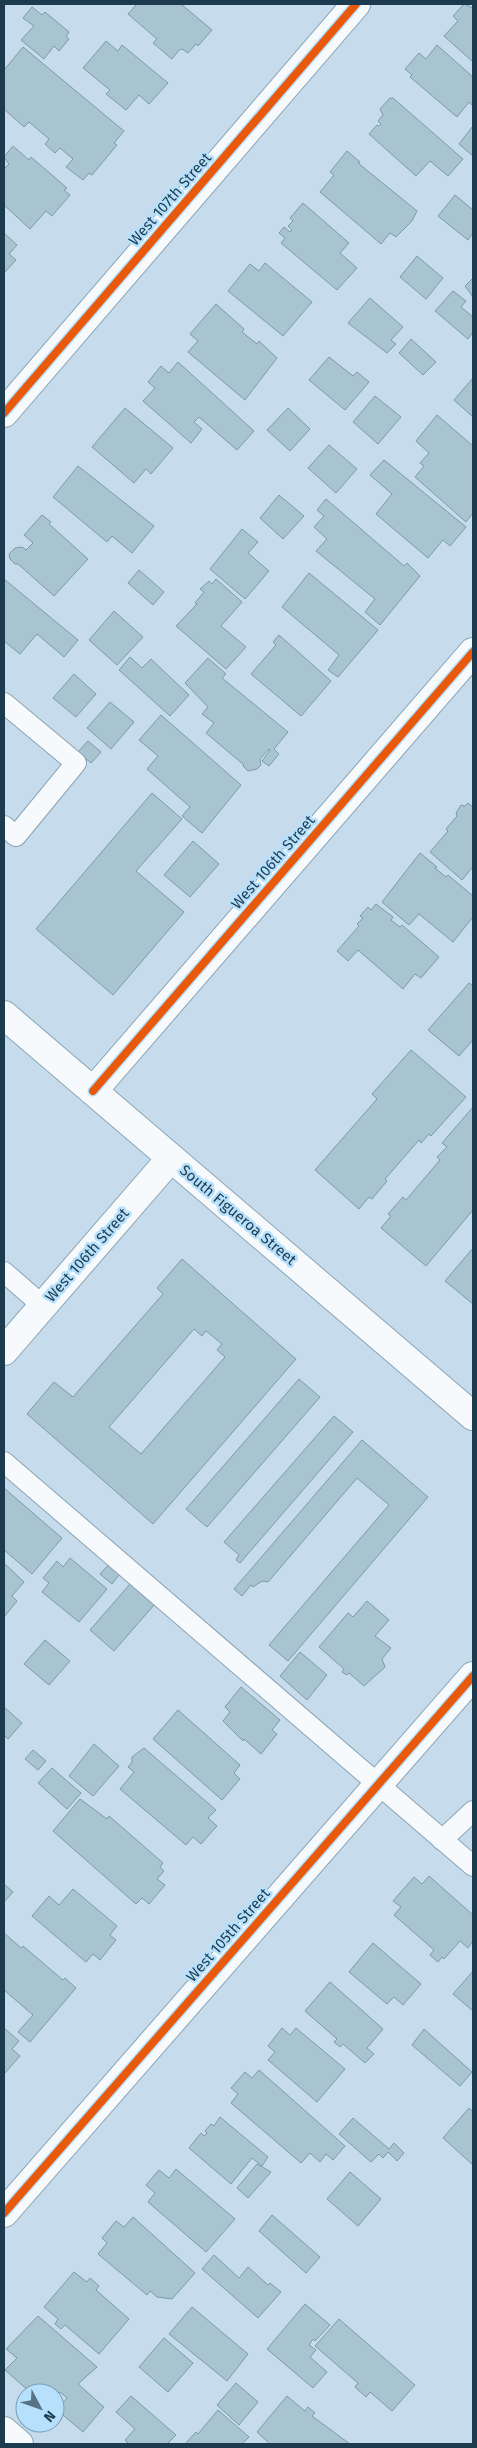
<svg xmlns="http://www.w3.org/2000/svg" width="477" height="2448" viewBox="0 0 477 2448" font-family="'Fira Sans',sans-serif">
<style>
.building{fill:#a8c4d0;stroke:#7b9ba7;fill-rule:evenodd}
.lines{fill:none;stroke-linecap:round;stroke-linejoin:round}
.service-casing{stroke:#8ba3b3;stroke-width:22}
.minor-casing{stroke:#8ba3b3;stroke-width:30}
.secondary-casing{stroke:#8ba3b3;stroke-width:30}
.service{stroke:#f6fafc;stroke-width:20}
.minor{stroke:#f6fafc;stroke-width:28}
.secondary{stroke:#f6fafc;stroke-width:28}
.cycleway-casing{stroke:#b6e0fc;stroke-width:11}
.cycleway{stroke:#e8590c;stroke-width:8}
.labels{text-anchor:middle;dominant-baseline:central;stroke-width:5;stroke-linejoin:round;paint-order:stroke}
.street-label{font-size:15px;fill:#1d3b4e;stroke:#b6e0fc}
</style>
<rect width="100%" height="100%" fill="#c6dcec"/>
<path class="building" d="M137 4H181L212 30 198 46 196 44 188 53 182 49 179 50 172 59 153 43 157 39 128 14Z
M464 4 473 8V4V62L444 36 458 21 453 16Z
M32 7 42 15 45 12 69 32 66 37 69 39 59 51 54 46 44 59 21 40 34 26 23 18Z
M106 41 118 51 122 45 168 83 149 104 139 95 126 110 106 94 110 90 83 68Z
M437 45 473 77V106L469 102 457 117 410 77 412 75 405 69 419 53 426 59Z
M23 47 124 131 114 143 117 145 92 175 89 173 83 180 66 167 73 159 60 148 55 153 45 144 49 139 29 122 24 127 4 109V70Z
M390 98H393L463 159 448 176 430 161 416 176 369 134 377 125 379 126 381 124 378 121 383 115 380 109Z
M472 127 473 128V156L459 144Z
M13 146 29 160 31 157 67 188 64 190 70 195 52 216 46 211 30 229 4 205V167L5 168 9 164 4 157Z
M347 151 360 162 358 163 417 211 412 221 396 237 390 233 381 244 320 192 334 175 330 172Z
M455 195 473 210V233L468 240 438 216Z
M303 203 349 243 340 253 357 268 337 290 281 243 285 238 279 233 284 227 290 232 292 230 288 226 293 221 290 218Z
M4 233 17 245 9 254 16 260 4 273Z
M417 256 443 278 426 299 400 277Z
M265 263 312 302 283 336 228 291 250 264 259 271Z
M473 278V297L465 286Z
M453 291 466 301 461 307 473 317V332L468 339 435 311Z
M370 298 403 327 391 340 396 344 387 353 348 323Z
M216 304 244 329 242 332 257 344 259 341 277 358 245 400 188 352 198 341 190 334Z
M411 339 436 362 423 375 399 353Z
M329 357 353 376 357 372 369 382 345 410 309 380Z
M178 362 254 431 237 450 199 417 194 422 202 429 191 443 143 401 155 388 148 382 161 366 169 373Z
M473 378V417L454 400Z
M375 396 401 417 378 444 353 422Z
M125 408 173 448 151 474 146 469 134 483 92 447Z
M288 408 310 429 290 451 267 430Z
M437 415 473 446V513L466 522 415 477 424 466 420 463 429 453 416 441Z
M329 445 357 469 336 493 308 468Z
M384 460 466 527 450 546 443 540 428 558 376 514 392 494 370 475Z
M78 466 154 526 132 553 112 536 107 542 53 497Z
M279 495 304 516 283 539 260 518Z
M326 499 404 566 407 563 420 576 380 625 365 612 375 599 316 551 327 539 314 527 324 516 317 510Z
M42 515 51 522 49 524 88 559 54 596 18 564H15L10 559 9 554 15 548 22 547 26 550 33 543 24 535Z
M242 529 258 542 248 553 269 571 245 599 210 569Z
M139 570 164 592 153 605 128 583Z
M309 573 378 630 338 677 328 670 339 655 282 607Z
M4 579 78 640 64 657 37 634 20 654 4 641Z
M216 579 242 602 221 626 246 647 226 669 176 626 197 604 195 603 204 592 200 589 209 581 212 584Z
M114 611 143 637 117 665 89 640Z
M279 635 331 681 301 716 251 674 276 645 273 642Z
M130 657 142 668 151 659 189 695 170 716 119 670Z
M208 658 226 674 222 678 288 732 274 749 279 754 269 766 262 761 270 750 269 749 260 759 261 765 257 769 248 771 243 766 244 765 206 733 214 723 202 714 208 707 185 683Z
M74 674 96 694 76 717 53 698Z
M110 702 134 722 111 749 87 728Z
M161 715 241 785 202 833 182 816 190 807 147 769 158 756 139 740Z
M88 741 101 752 91 763 78 752Z
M152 793 182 819 136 871 184 912 113 995 36 929Z
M468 803 473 807V870L472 868 462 880 430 852 448 831 446 829 457 816 456 813 461 805 465 806Z
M193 841 219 864 190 897 164 875Z
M420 853 437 867 435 868 446 877 448 875 473 896V917L453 942 419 914 409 925 382 902Z
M376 904 393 917 391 920 400 927 402 925 439 957 421 978 415 974 403 989 358 950 348 961 337 951 359 926 357 924 363 918 360 916 368 907 371 910Z
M469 983 473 986V1040L459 1056 428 1030Z
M411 1050 466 1097 431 1136 429 1134 421 1143 419 1140 385 1179 387 1181 372 1199 369 1197 359 1209 315 1170 377 1099 372 1094Z
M473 1107V1210L426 1266 381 1228 391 1216 388 1214 403 1197 406 1200 440 1160 437 1157 447 1147 442 1143Z
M473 1248V1304L445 1281Z
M182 1259 296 1359 153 1524 27 1414 54 1382 73 1397 163 1294 157 1288ZM194 1329 202 1336 206 1331 222 1344 217 1350 225 1357 141 1454 109 1427Z
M299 1379 320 1397 207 1527 186 1509Z
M334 1416 353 1432 240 1563 236 1560 239 1555 224 1542Z
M362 1440 428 1497 288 1661 269 1645 389 1505 357 1478 268 1582 262 1581 253 1587 251 1585 242 1596 234 1589Z
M4 1488 62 1538 32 1574 4 1550Z
M70 1558 107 1589 79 1622 42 1592 49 1583 43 1578 57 1561 63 1567Z
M111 1562 122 1571 112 1584 100 1574Z
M4 1563 24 1582 12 1596 17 1601 4 1617Z
M130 1584 154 1605 114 1651 90 1630Z
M367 1601 389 1620 375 1636 391 1648 382 1659 385 1667 364 1686 349 1673 347 1675 342 1672 344 1669 319 1647 348 1613 353 1617Z
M45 1640 70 1661 49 1685 24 1664Z
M300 1652 327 1675 307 1700 280 1676Z
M241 1687 280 1720 272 1730 277 1734 261 1754 244 1739 243 1741 223 1721 230 1712 225 1707Z
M4 1707 22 1723 8 1739 4 1735Z
M178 1710 240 1765 234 1773 240 1779 222 1800 153 1739Z
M94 1744 119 1766 93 1796 69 1776Z
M144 1748 216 1810 208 1818 217 1826 201 1844 193 1837 186 1845 120 1789 134 1772 128 1767 132 1762V1757Z
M33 1750 46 1761 38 1770 25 1759Z
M52 1768 81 1793 67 1809 38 1783Z
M80 1799 107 1819 109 1816 163 1863 160 1867 164 1871 157 1879 165 1885 149 1904 142 1898 136 1904 53 1831Z
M429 1876 473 1915V1941L468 1948 460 1941 444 1959 442 1957 438 1962 430 1955 434 1950 394 1915 401 1907 393 1901 414 1877 422 1884Z
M4 1884 13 1892 4 1902Z
M73 1889 117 1926 110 1935 116 1940 100 1960 93 1954 86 1962 32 1916 49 1896 59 1905Z
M4 1933 21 1948 23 1946 63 1980 65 1978 76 1988 30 2042 18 2032 33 2015 4 1990Z
M373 1943 421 1984 403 2005 394 1997 387 2004 349 1972Z
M473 1971V2011L453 1994Z
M330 1982 383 2029 367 2048 374 2054 365 2063 343 2044 340 2047 334 2042 337 2039 305 2011Z
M4 2028 19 2041 12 2049 20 2056 4 2074Z
M282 2028 290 2035 296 2028 345 2069 317 2102 268 2060 275 2052 268 2046Z
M424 2029 472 2072 460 2086 412 2045Z
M259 2070 345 2146 333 2160 326 2154 320 2162 310 2153 301 2163 231 2103 238 2094 231 2088 245 2072 252 2078Z
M469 2108 473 2112V2165L443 2138Z
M220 2117 268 2157 262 2166 252 2158 231 2184 189 2148 201 2133 204 2136 207 2133 205 2131 211 2124 214 2126Z
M353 2118 389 2149 394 2143 404 2153 397 2161 388 2152 383 2158 379 2154 371 2162 339 2134Z
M257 2164 271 2172 248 2198 237 2188Z
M176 2169 235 2219 206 2252 148 2202 155 2193 146 2185 159 2170 169 2178Z
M350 2172 381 2199 358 2226 327 2199Z
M272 2215 320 2257 306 2273 259 2231Z
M133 2217 195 2273 172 2299 157 2297 150 2291 147 2295 98 2254 107 2243 102 2238 116 2221 124 2227Z
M214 2255 239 2278 248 2267 268 2285 270 2283 281 2292 258 2318 202 2269Z
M74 2272 87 2282 90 2278 99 2286 96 2290 129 2319 99 2354 65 2325 61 2329 55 2324 58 2319 44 2307Z
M305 2304 330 2325 315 2341 313 2339 309 2345 316 2350 310 2357 327 2372 313 2388 267 2349Z
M192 2307 248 2354 227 2381 169 2334Z
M38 2316 97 2367 78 2384 104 2407 83 2432 57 2410 67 2398 60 2392 55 2400V2393H31L5 2370 17 2358 6 2349Z
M339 2319 415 2385 392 2411 370 2392 366 2397 355 2387 358 2383 315 2346Z
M164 2338 193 2363 168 2392 139 2367Z
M236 2383 258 2402 239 2425 217 2405Z
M131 2396 176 2435 167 2444H129L125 2440 135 2429 116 2412Z
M287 2396 305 2411 308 2407 315 2413 312 2416 350 2444H270L257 2432Z
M218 2410 249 2437 242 2444H185L196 2432 198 2434Z"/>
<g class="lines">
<g class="service-casing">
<path id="service" d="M4 703 76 763 16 836 4 826
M4 1272 43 1306
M4 1462 473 1866
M442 1840 473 1811"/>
</g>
<g class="minor-casing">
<path id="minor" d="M4 413 356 4
M93 1091 473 652
M4 1351 171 1158
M4 2213 473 1676
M4 2431 19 2444"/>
</g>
<g class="secondary-casing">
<path id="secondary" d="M4 1015 473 1416"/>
</g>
<use href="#service" class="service"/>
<use href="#minor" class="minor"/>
<use href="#secondary" class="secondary"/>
<g class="cycleway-casing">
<path id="cycleway" d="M4 413 356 4
M93 1091 473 652
M4 2213 473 1676"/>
</g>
<use href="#cycleway" class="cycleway"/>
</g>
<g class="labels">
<g class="street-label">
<text transform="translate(170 199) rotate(-49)">West 107th Street</text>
<text transform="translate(273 862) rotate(-49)">West 106th Street</text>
<text transform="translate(238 1215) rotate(40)">South Figueroa Street</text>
<text transform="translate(87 1255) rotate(-49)">West 106th Street</text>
<text transform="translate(228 1935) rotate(-49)">West 105th Street</text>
</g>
</g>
<rect width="477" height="2448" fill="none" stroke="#1d3b4e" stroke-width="10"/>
<g transform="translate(40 2408) rotate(131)"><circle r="24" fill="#b6e0fc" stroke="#799eb6"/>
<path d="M0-4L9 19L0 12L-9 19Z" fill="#587385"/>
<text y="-8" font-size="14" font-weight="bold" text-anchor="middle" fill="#1d3b4e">N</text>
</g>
</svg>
